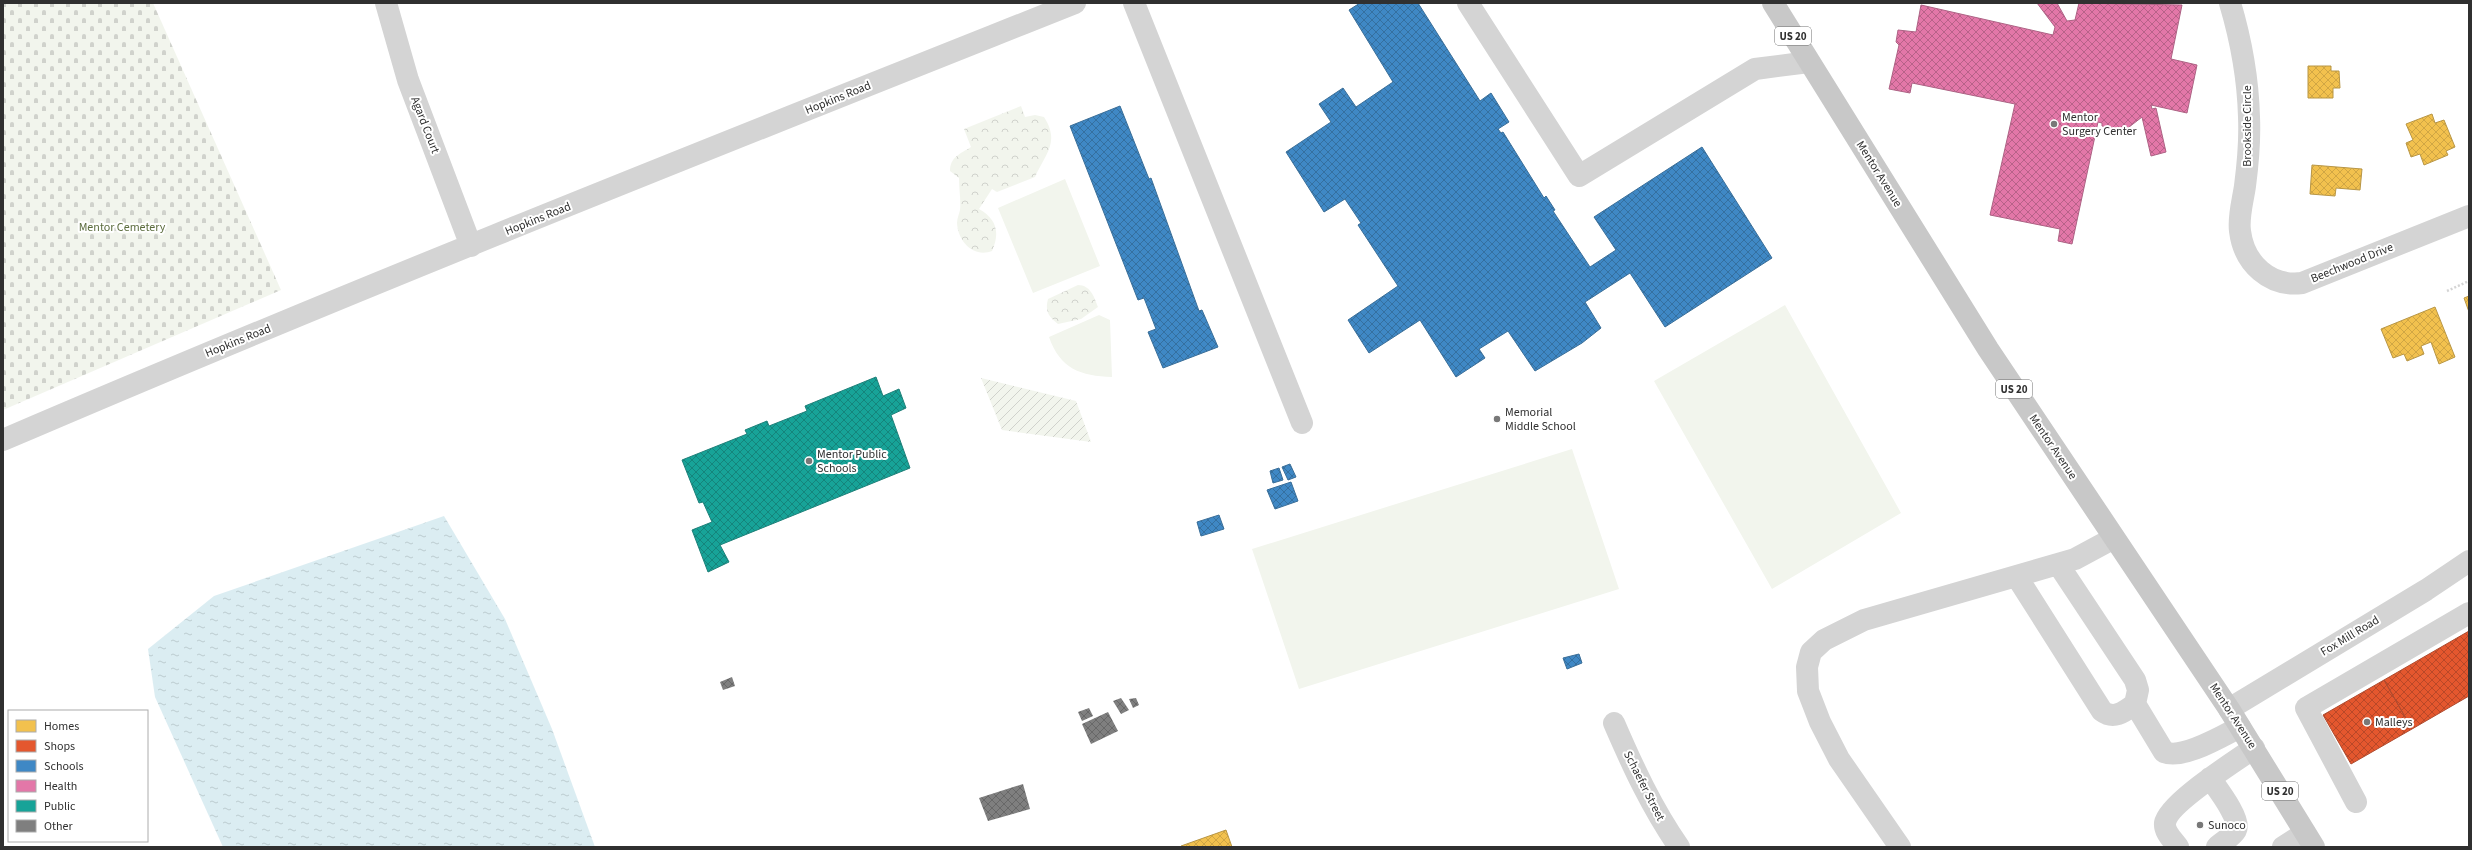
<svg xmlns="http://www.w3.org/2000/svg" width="2472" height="850" viewBox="0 0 2472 850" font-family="'Source Sans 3',sans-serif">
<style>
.forest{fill:url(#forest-crowns)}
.cemetery{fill:url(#cemetery-stones)}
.garden{fill:url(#garden-furrows)}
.pitch{fill:#f2f5ed}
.water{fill:url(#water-ripples)}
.homes{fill:url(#homes-cross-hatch);stroke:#b89645}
.shops{fill:url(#shops-cross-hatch);stroke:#ae4b2f}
.schools{fill:url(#schools-cross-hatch);stroke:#3a6e98}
.health{fill:url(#health-cross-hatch);stroke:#ad6284}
.public{fill:url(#public-cross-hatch);stroke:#1e8079}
.building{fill:url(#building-cross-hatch)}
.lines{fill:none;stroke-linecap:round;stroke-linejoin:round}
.path{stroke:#d4d4d4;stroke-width:2.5;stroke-dasharray:2 2;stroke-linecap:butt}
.minor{stroke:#d4d4d4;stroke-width:22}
.major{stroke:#c8c8c8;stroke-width:22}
.poi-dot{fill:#787878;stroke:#fff;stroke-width:1.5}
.labels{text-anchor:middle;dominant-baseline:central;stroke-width:4;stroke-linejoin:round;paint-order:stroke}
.shield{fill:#fff;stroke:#6e6e6e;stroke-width:1}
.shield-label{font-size:11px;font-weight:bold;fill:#303030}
.street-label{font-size:12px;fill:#303030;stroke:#fff}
.poi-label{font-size:12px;fill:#303030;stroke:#fff;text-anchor:start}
.park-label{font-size:12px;fill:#5b6c3d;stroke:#fff}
</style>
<defs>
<pattern id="forest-crowns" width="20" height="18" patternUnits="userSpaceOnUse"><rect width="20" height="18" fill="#f2f5ed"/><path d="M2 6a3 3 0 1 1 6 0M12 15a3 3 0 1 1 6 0" fill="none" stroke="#d0d2cc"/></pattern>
<pattern id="cemetery-stones" width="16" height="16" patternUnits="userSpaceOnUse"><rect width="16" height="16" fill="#f2f5ed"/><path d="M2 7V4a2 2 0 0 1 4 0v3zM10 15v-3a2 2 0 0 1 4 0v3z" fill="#d0d2cc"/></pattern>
<pattern id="garden-furrows" width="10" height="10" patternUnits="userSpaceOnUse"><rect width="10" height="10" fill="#f2f5ed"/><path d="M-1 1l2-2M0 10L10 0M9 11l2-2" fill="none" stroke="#d0d2cc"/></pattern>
<pattern id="water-ripples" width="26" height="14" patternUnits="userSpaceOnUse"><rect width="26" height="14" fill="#dbedf2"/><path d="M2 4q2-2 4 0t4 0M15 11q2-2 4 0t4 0" fill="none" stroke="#bcccd0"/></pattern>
<pattern id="homes-cross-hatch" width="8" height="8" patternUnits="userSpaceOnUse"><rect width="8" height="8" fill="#f2c14e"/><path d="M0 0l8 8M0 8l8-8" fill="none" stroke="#d0a644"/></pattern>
<pattern id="shops-cross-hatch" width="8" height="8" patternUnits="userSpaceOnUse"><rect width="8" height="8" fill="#e4572e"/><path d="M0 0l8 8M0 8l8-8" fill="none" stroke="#b94828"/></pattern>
<pattern id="schools-cross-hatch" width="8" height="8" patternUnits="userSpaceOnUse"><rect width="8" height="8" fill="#3f88c5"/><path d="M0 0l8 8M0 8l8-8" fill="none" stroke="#3570a0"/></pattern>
<pattern id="health-cross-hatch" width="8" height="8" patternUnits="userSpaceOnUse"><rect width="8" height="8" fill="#e377a8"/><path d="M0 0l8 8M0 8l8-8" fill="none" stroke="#b86289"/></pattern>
<pattern id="public-cross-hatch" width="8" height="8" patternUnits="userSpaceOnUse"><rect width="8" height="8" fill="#17a398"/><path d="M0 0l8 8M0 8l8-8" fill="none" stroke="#15857c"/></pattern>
<pattern id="building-cross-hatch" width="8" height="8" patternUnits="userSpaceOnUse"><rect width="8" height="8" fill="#7f7f7f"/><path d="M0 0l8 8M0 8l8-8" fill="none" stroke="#686868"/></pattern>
</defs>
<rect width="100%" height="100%" fill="#fff"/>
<path class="forest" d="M1021 106 1025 117 1035 115 1044 117C1060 142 1046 153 1035 177L997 192 992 189 979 209C997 219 1000 233 992 251 974 258 958 242 957 223 957 219 959 214 960 210 961 200 959 189 959 178L950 171C950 157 960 154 971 147L964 129Z
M1078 285C1090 285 1094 296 1098 307L1081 319 1058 324C1048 316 1045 311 1048 299Z"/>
<path class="cemetery" d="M3 3H153L281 290 3 410Z"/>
<path class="garden" d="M981 378 1076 401 1091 442 1002 430Z"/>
<path class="pitch" d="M1065 179 1100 266 1033 293 998 208Z
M1785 305 1901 513 1772 589 1654 381Z
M1099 315 1110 320 1112 377C1081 376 1060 369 1049 337Z
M1572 449 1619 589 1299 689 1252 549Z"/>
<path class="water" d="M444 516 505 619 552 729 595 847H223L155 697 148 649 214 596Z"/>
<path class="homes" d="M2308 66H2331V71H2339L2340 88H2333V98H2308Z
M2432 114 2435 123 2444 120 2455 147 2446 151 2448 155 2424 165 2420 154 2411 157 2406 143 2413 140 2406 124Z
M2312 165 2362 169 2360 190 2336 188 2335 196 2310 194Z
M2469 296V312L2464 298Z
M2435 307 2455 357 2439 364 2431 342 2421 346 2424 354 2407 361 2404 354 2393 358 2381 329Z
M1226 830 1232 847H1181V846Z"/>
<path class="shops" d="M2469 631V696L2412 729 2384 680Z
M2384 680 2412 729 2351 764 2323 715Z"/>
<path class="schools" d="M1360 3H1418L1480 101 1491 93 1509 122 1498 129 1501 133 1503 132 1544 198 1546 196 1555 210 1553 211 1590 267 1616 250 1594 217 1702 147 1772 258 1665 327 1630 273 1585 302 1601 328 1582 343 1535 371 1508 331 1479 349 1485 358 1456 377 1420 320 1369 353 1348 320 1398 286 1358 225 1361 223 1345 199 1324 212 1286 152 1331 122 1319 104 1343 88 1356 107 1393 82 1349 10Z
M1120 106 1149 179 1151 178 1199 311 1202 310 1218 347 1163 368 1148 332 1156 329 1144 298 1138 300 1070 126Z
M1290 464 1296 477 1288 480 1282 467Z
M1279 468 1283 480 1273 483 1270 471Z
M1291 482 1298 501 1275 509 1267 490Z
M1219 515 1224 529 1201 536 1197 522Z
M1579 654 1582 663 1567 669 1563 658Z"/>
<path class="health" d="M2037 3H2057L2067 21 2075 20 2079 3 2182 5 2171 59 2197 65 2187 113 2151 105 2152 109 2156 108 2166 152 2151 156 2142 117 2124 131 2102 126V123L2098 122 2072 244 2058 241 2060 229 1990 215 2015 104 1912 83 1910 93 1889 89 1899 45 1896 42 1898 30 1916 32 1921 5 2053 35 2055 27Z"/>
<path class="public" d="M876 377 883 396 899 389 906 408 891 415 910 468 720 545 729 562 708 572 692 530 712 522 703 502 699 503 682 460 747 434 745 430 767 421 769 426 807 411 805 406Z"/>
<path class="building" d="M732 677 735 686 723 690 720 682Z
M1121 698 1129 710 1121 714 1113 701Z
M1136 698 1139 705 1133 708 1129 699Z
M1089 708 1093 716 1082 721 1078 712Z
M1108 712 1118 731 1091 744 1082 724Z
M1023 784 1030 809 988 821 979 798Z"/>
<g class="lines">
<path class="path" d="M2447 291 2469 281"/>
<path class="minor" d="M386 3 408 80 471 246
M1134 3 1302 423
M1468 3 1579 176 1755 69 1809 62
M2230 3C2241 40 2248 78 2249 117 2250 139 2248 163 2245 186 2243 200 2238 217 2240 231 2244 264 2270 287 2302 283L2469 216
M3 440C357 288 716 146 1075 3
M2058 564 2135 680 2138 690 2135 704
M2017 577 2102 711C2114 720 2124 712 2135 704L2164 752C2183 760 2222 736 2240 727
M2229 709 2426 590 2469 561
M1614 723C1633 767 1652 808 1679 847
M2210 778C2216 787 2242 820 2236 830 2232 837 2222 842 2217 847
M2356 802 2306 708 2469 613
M1900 847 1839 759 1820 722 1808 691 1807 667 1811 652 1824 640 1864 620 2075 559 2114 538
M2178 847C2173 840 2164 832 2165 823 2168 803 2236 761 2254 748
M2283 847 2305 833"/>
<path class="major" d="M1773 3 1988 349 2229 709 2314 847"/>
</g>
<g class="poi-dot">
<circle cx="2054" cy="124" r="4"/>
<circle cx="1497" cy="419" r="4"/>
<circle cx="809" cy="461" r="4"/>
<circle cx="2367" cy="722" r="4"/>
<circle cx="2200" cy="825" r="4"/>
</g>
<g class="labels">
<g class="shield">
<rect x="1775" y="27" width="36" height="18" rx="3"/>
<rect x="1996" y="380" width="36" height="18" rx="3"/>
<rect x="2262" y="782" width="36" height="18" rx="3"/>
</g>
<g class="shield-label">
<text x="1793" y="36">US 20</text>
<text x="2014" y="389">US 20</text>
<text x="2280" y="791">US 20</text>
</g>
<g class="street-label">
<text transform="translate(838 98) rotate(-22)">Hopkins Road</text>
<text transform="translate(425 125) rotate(69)">Agard Court</text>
<text transform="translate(2247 126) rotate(-90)">Brookside Circle</text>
<text transform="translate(1879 174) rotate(58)">Mentor Avenue</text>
<text transform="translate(538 219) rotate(-22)">Hopkins Road</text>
<text transform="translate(2352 263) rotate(-22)">Beechwood Drive</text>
<text transform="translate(238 341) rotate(-22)">Hopkins Road</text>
<text transform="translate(2053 447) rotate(56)">Mentor Avenue</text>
<text transform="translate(2350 636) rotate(-31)">Fox Mill Road</text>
<text transform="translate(2233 716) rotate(57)">Mentor Avenue</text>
<text transform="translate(1644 786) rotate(63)">Schaefer Street</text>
</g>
<g class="poi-label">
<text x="2062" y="117">Mentor<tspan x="2062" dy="14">Surgery Center</tspan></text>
<text x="1505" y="412">Memorial<tspan x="1505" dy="14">Middle School</tspan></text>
<text x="817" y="454">Mentor Public<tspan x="817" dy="14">Schools</tspan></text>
<text x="2375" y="722">Malleys</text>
<text x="2208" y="825">Sunoco</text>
</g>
<g class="park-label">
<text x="122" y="227">Mentor Cemetery</text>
</g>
</g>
<rect width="2472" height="850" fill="none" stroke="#303030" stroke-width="8"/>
<rect x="8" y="710" width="140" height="132" fill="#ffffff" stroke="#acacac"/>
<rect x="16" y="720" width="20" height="12" fill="#f2c14e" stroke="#acacac"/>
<text x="44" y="730" font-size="12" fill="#303030">Homes</text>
<rect x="16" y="740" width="20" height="12" fill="#e4572e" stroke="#acacac"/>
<text x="44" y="750" font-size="12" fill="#303030">Shops</text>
<rect x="16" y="760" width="20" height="12" fill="#3f88c5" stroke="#acacac"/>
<text x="44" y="770" font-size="12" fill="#303030">Schools</text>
<rect x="16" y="780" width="20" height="12" fill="#e377a8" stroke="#acacac"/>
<text x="44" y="790" font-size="12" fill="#303030">Health</text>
<rect x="16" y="800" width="20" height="12" fill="#17a398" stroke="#acacac"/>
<text x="44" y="810" font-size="12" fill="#303030">Public</text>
<rect x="16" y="820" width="20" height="12" fill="#7f7f7f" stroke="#acacac"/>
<text x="44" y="830" font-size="12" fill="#303030">Other</text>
</svg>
